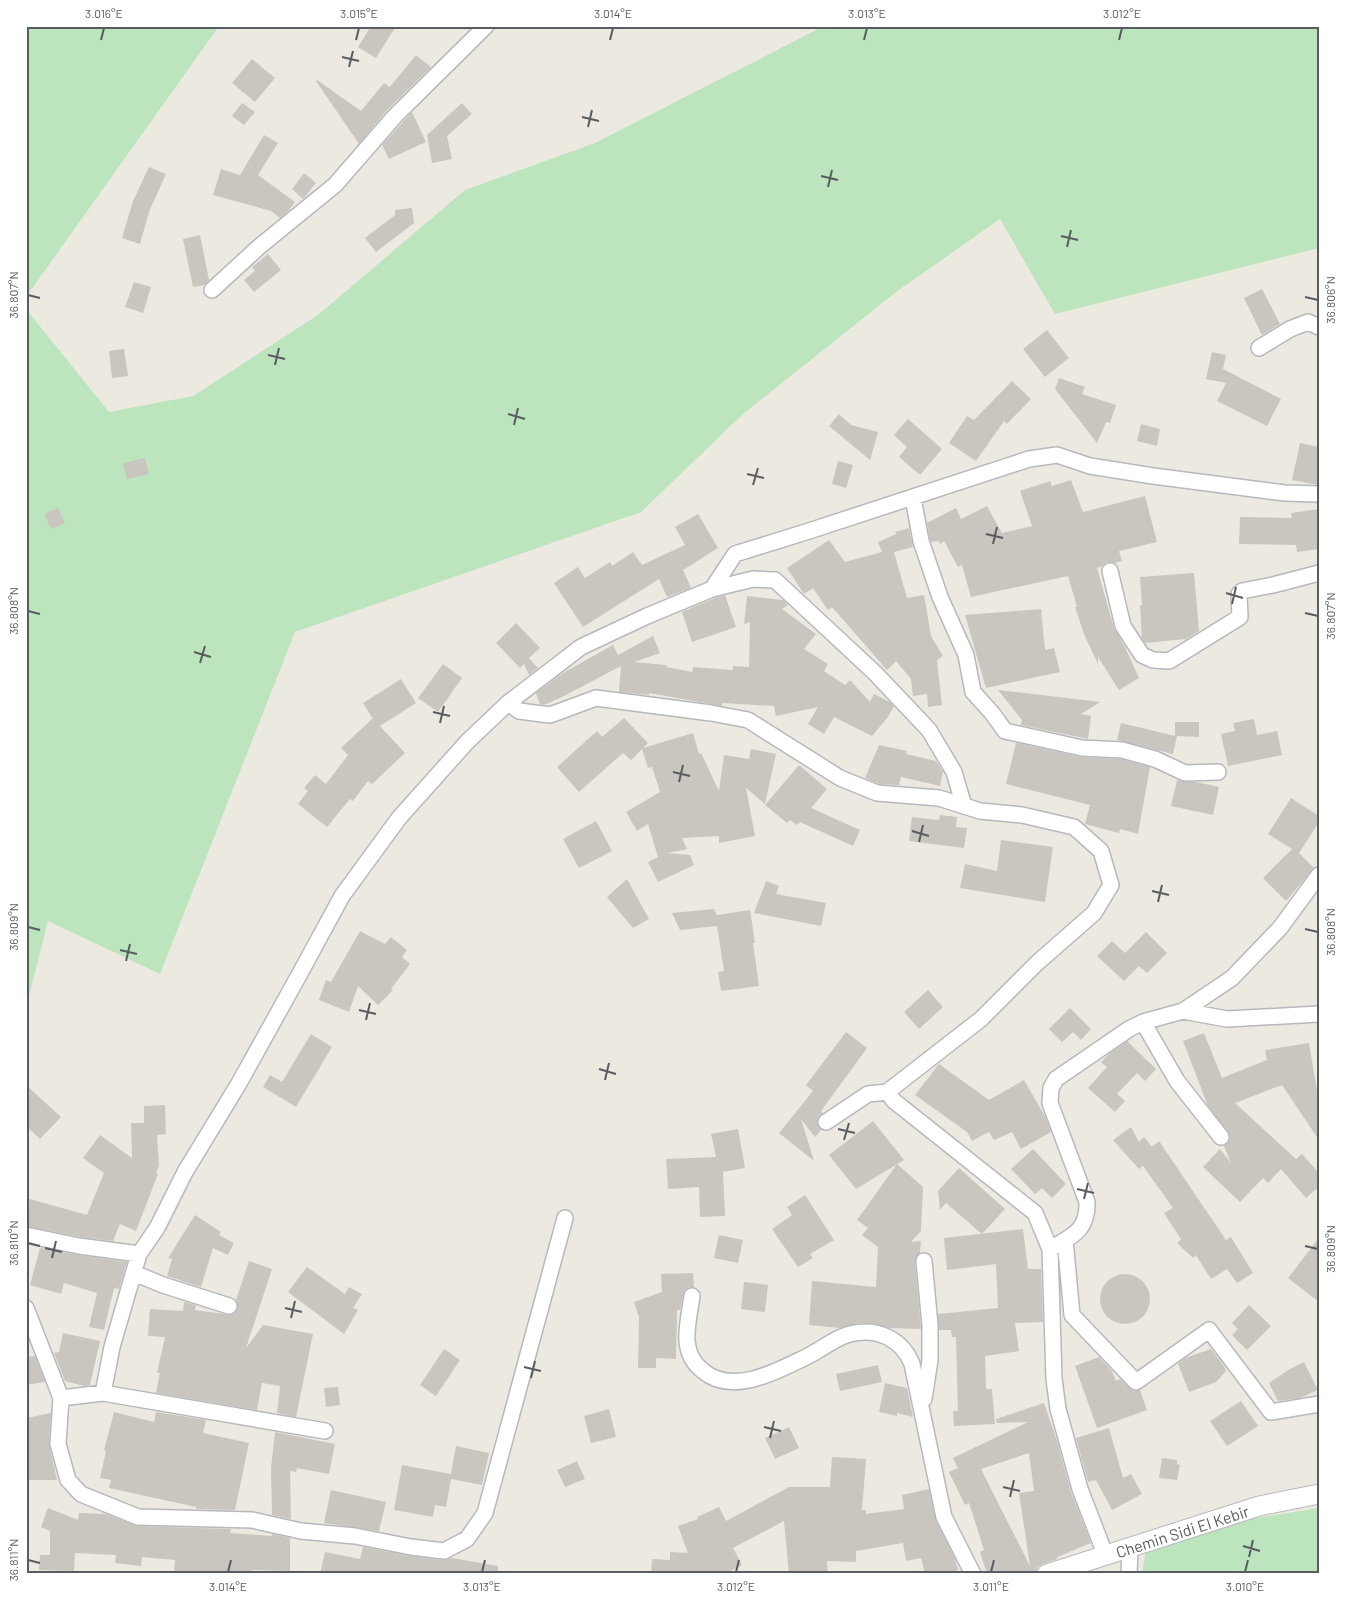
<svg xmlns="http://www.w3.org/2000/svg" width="1345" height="1600" viewBox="0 0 1345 1600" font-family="Barlow,sans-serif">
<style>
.green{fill:#bce4bd}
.building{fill:#c8c6bf;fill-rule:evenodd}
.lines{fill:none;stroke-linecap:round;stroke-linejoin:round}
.minor-casing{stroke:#b6b8bd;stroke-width:18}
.tertiary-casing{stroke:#b6b8bd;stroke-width:21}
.minor{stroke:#fff;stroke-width:15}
.tertiary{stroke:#fff;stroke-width:19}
.ticks{fill:none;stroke:#595c61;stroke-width:2}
.labels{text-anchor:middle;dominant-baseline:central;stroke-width:4;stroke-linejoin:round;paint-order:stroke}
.street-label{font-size:16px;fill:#595c61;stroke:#fff}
.neatline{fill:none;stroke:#595c61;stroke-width:2}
.ticks-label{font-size:12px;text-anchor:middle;fill:#595c61}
</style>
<rect width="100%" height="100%" fill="#eceae0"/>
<path class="green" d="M26 26H219L26 297Z
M824 26H1319V248L1055 314 1000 219 896 292 743 414 641 512 295 632 160 974 48 921 26 1008V309L109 412 193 396 318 315 465 190 595 143Z
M1319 1508V1574H1142L1146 1549 1250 1519Z"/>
<path class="building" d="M371 26H396L376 58 358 47Z
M416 55 431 67 388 109 359 144 316 81 317 80 361 111 384 83 390 87Z
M252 59 275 78 255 102 232 83Z
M242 103 255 112 244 125 232 116Z
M462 103 472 114 447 136 452 159 432 163 427 135Z
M412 112 426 142 389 159 382 145Z
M264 135 278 143 258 175 295 202 287 212 280 218 271 211 213 195 221 169 240 175Z
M149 167 166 174 149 212 140 244 122 238 133 201Z
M304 173 316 183 303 199 292 189Z
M412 208 414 223 376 252 365 238 395 215V210Z
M200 235 209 280 204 285 193 287 183 239Z
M268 254 281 270 254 292 244 280 255 271 252 267Z
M134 282 151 287 143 313 125 307Z
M1262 289 1280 324 1262 335 1244 298Z
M1047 330 1069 358 1045 377 1023 349Z
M124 349 128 376 112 378 109 351Z
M1212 352 1226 355 1223 369 1281 399 1267 426 1217 401 1226 383 1206 379Z
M1059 378 1085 387 1082 394 1116 405 1110 423 1106 422 1097 443 1055 389Z
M1012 381 1031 399 1007 424 1004 421 976 461 949 443 967 416 974 420Z
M839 414 851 425 878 432 870 460 829 426Z
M908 419 942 449 920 475 899 457 907 447 894 435Z
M1141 424 1160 429 1157 446 1137 441Z
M1300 443 1319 447V485L1292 480Z
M145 458 149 474 127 479 123 463Z
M838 461 853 465 846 488 832 484Z
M1071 480 1083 512 1145 496 1157 542 1119 551 1122 561 1115 563 1107 562 1102 566 1097 568 1114 628 1125 647 1139 678 1119 690 1098 657V664L1084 634 1075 607H1077L1068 576 971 597 962 565 958 567 944 541 940 544 938 541 931 542 930 539 927 523 956 508 961 519 987 506 1002 533 1032 526 1020 491 1050 481 1052 486Z
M58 508 65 523 51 529 44 514Z
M1319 509V549L1297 552 1296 545 1239 544 1240 517 1292 518 1291 513Z
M698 514 718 548 683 570 691 588 667 597 659 579 583 627 554 583 578 567 585 578 610 562 612 566 633 552 642 565 685 545 675 527Z
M909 528 913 547 894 552 907 598 924 595 931 636 943 656 937 660 942 705 928 707 927 694 913 696 911 679 896 661 887 670 832 607 828 610 813 588 804 594 787 568 829 540 845 562 882 552 878 542 896 534 895 532Z
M1194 573 1199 631 1186 639 1145 643 1142 639 1140 605H1142L1140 577Z
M725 595 736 627 692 642 682 612 715 598Z
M747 596 783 600 788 605 782 609 816 634 804 649 828 664 824 671 845 685 850 680 870 702 874 694 890 702 894 706 888 717 872 736 834 717 824 734 808 724 818 707 776 716 774 706 722 703V706L649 693V695L619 692 621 666 564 696 544 705 540 704 536 693 563 673 613 645 618 655 653 636 660 653 634 662 666 665 667 667 692 672 693 667 733 670V666L749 667 750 622 744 624Z
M1041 609 1045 650 1054 648 1060 672 986 688 965 615Z
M516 623 540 648 529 658 538 668 529 675 524 664 520 668 496 643Z
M443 664 462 678 438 712 418 698Z
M401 679 416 703 380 726 405 753 372 784 368 781 353 801 350 799 327 827 298 804 308 791 304 788 315 775 326 784 348 755 341 748 373 718V719L363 703Z
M998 690 1100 702 1081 714 1091 716 1088 739 1021 725 1022 720Z
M624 718 648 743 643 748 693 733 699 754 701 753 719 791 724 755 749 759 751 749 776 754 765 804 746 788 755 836 719 843V836L682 838 687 849 667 853 690 855 694 865 658 882 648 862 658 857 648 824 637 831 626 812 660 792 652 767 648 768 642 749 631 760 623 753 579 792 557 767 597 731 602 737Z
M1254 719 1257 735 1277 731 1282 755 1228 766 1221 734 1235 731 1233 723Z
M1175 722H1199V737L1177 736 1173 754 1117 740 1121 723 1175 736Z
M1016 743 1080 757 1121 759 1150 767 1138 834 1120 829 1119 833 1085 824 1090 805 1006 784Z
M879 745 907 751 906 754 936 761 943 772 940 786 901 777 899 785 879 784 865 778Z
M799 765 827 789 811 808 860 830 853 846 800 822 797 825 790 820 787 823 765 805Z
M1177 780 1185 782H1196L1219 787 1213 815 1171 806Z
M1291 798 1319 816V822L1299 853 1314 868 1286 901 1263 878 1292 849 1268 834Z
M940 815 957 817 956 827 967 828 964 848 909 841 912 817 939 820Z
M596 821 612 851 579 868 563 839Z
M1001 840 1053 847 1045 902 960 888 965 864 997 871Z
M627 879 649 919 633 928 607 897Z
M766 881 779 886 776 894 826 903 821 926 754 913Z
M714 909 717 915 750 910 755 943H753L759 986 721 991 718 972 724 971 717 926 680 930 672 913Z
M360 931 385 944 391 937 407 950 402 957 410 964 391 989 393 990 378 1005 358 986 349 1012 319 1000 326 980 331 982Z
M1146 932 1167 953 1147 973 1139 966 1124 981 1097 956 1112 941 1125 953Z
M928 990 943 1007 919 1029 904 1012Z
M1070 1008 1091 1029 1081 1040 1073 1032 1062 1042 1049 1029Z
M846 1032 867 1048 821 1111 823 1113 818 1117 817 1122 821 1130 815 1137 801 1119 814 1161 779 1133 813 1091 806 1085Z
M1204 1033 1222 1078 1267 1060 1265 1050 1309 1043 1317 1091 1319 1094V1140L1282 1085 1235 1103 1296 1159 1302 1154 1319 1173V1187L1306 1198 1281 1169 1268 1183 1263 1178 1240 1202 1203 1167 1220 1149 1231 1163 1224 1146 1229 1141 1230 1135 1208 1106 1183 1041Z
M311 1034 332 1047 296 1107 263 1087 270 1075 282 1082Z
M1127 1041 1156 1069 1145 1081 1137 1073 1117 1094 1125 1101 1115 1112 1088 1088 1107 1067 1101 1062 1109 1054Z
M939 1064 989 1100 1024 1080 1046 1118 1051 1132 1021 1149 1012 1132 994 1140 989 1132 972 1141 967 1132 915 1095Z
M26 1085 61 1117 40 1139 26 1126Z
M165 1105 166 1134 157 1135 159 1166 156 1173 158 1174 136 1231 120 1224 113 1241 81 1237 26 1226V1211L30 1199 87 1215 104 1173 83 1158 100 1135 132 1158 131 1123H144V1106Z
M873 1121 904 1160 856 1189 829 1155Z
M1131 1127 1139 1142 1144 1137 1152 1147 1159 1141 1226 1240 1231 1237 1253 1273 1237 1283 1227 1269 1211 1279 1196 1255 1193 1258 1177 1243 1181 1239 1164 1213 1173 1208 1143 1166 1139 1169 1113 1140Z
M738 1129 745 1168 723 1172 725 1216 700 1217 699 1187 668 1189 666 1159 716 1157 711 1134Z
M1033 1149 1066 1184 1052 1198 1042 1188 1035 1194 1011 1169Z
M897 1164 923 1187 921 1231 911 1242 921 1241 920 1253 916 1257 915 1262 921 1329 890 1328 870 1323H858L840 1328 809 1325 812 1281 876 1287 878 1247 862 1235 868 1228 857 1220Z
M959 1168 1005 1209 982 1234 946 1203 940 1210 938 1191Z
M805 1195 834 1240 810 1254 813 1258 798 1267 772 1229 792 1215 787 1207Z
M195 1215 221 1232 219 1235 234 1243 228 1255 213 1248 201 1287 167 1276 172 1259 168 1258Z
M1023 1229 1028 1269H1041L1043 1322 1015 1323 1019 1351 985 1356 986 1389H992L995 1424 954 1426 953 1411H958L956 1337H952L951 1330H939L938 1314 998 1308 996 1264 947 1270 944 1238Z
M719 1235 743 1240 738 1263 714 1258Z
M1319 1238V1302L1288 1278Z
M40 1248 78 1255 127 1262 119 1289 114 1288 104 1330 89 1327 97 1293 64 1283 61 1294 30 1285Z
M249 1261 272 1269 246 1348 263 1325 313 1334 296 1417 277 1413 280 1386 262 1383 257 1410 156 1393 160 1373H157L165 1337 148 1336 150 1309 183 1311 184 1302 196 1305 195 1310 231 1315 238 1308 236 1300Z
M307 1267 345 1294 349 1287 362 1294 353 1308 358 1310 344 1334 288 1292Z
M693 1273 694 1287H689L684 1291 680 1310H677L676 1359 656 1358V1368H638L639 1317 634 1302 662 1292 661 1274Z
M1100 1299a25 25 0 1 1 50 0a25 25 0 1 1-50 0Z
M744 1282 768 1285 765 1312 741 1309Z
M1249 1305 1271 1326 1247 1350 1232 1335 1238 1329 1232 1323Z
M63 1333 100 1341 90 1385 84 1386 65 1381 54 1353 59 1352Z
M444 1349 460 1360 436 1396 420 1385Z
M1211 1349 1224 1366 1226 1371 1216 1382 1189 1392 1178 1364 1185 1358Z
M35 1356 45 1382 26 1385V1357Z
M1099 1357 1112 1371 1116 1381 1120 1379 1133 1391 1140 1390 1147 1410 1097 1428 1075 1366Z
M1304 1362 1318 1390 1300 1398 1278 1401 1269 1383 1290 1369Z
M878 1365 882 1382 840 1391 836 1374Z
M885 1383 907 1388 913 1417 897 1413V1416L879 1412Z
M338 1387 340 1405 326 1407 324 1388Z
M1241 1401 1258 1426 1227 1446 1210 1421Z
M1044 1403 1057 1441 1071 1492 1091 1543 1057 1557V1559L1043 1564 1038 1567 1036 1572 1033 1573V1574H987L980 1552 984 1550 969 1503 965 1505 949 1472 958 1468 953 1458 1028 1422 997 1423 996 1419ZM1029 1453 1034 1491 1019 1493 1030 1566 981 1469Z
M609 1409 616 1437 591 1443 584 1416Z
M114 1412 154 1422 156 1412 206 1420 203 1433 249 1443 235 1510 196 1509V1507L109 1488 111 1480 100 1478 106 1451 104 1450Z
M51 1413 49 1444 57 1480H26V1418Z
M789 1427 799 1448 775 1459 765 1438Z
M1109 1428 1123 1478 1131 1474 1142 1494 1112 1510 1096 1480 1088 1482 1076 1438Z
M275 1432 335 1444 329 1474 297 1468 296 1472 290 1471 291 1519 272 1515 271 1468Z
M456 1446 489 1453 482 1485 451 1479 446 1507 435 1505 433 1517 394 1510 402 1465 451 1474Z
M832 1457 866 1459 862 1510H866V1514L904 1509 902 1495 929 1489 936 1521 955 1559 958 1570 945 1574H925L921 1558 906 1561 903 1543 856 1551V1562L827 1561 828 1574H789L784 1521 733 1548 742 1565 725 1574H651L652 1559 670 1560V1552L688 1553 678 1526 698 1519 697 1517 719 1507 726 1521 789 1487H830Z
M1162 1458 1177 1460V1464L1180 1465 1177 1480 1159 1478Z
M577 1461 585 1479 565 1487 557 1470Z
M331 1490 386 1502 379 1531 324 1523Z
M48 1508 78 1520 79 1513 106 1514 137 1526 231 1529 230 1533 272 1536V1534L290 1538V1571L252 1570V1574H174L175 1560 142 1557 141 1566 115 1563 116 1555 75 1553 74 1571 39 1570 40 1555H50V1531L41 1527Z
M363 1547 410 1556 443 1560 452 1558 498 1566V1574H320L325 1552 360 1559Z"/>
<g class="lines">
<g class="minor-casing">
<path id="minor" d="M212 290 260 246 335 185 395 116 486 26
M1259 348 1290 329 1308 322 1319 327
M913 498 921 541 940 597 966 655 973 692 992 713 1005 731 1082 748 1122 750 1155 759 1185 773 1218 772
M1110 571 1123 626 1142 655 1153 660 1169 661 1240 617 1239 594 1242 591 1273 585 1319 573
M712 589 753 579 775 580 875 673 929 730 954 772 964 806
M508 703 519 711 550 715 596 698 711 713 748 720 840 778 877 793 939 798 980 811 1022 815 1074 827 1101 851 1111 885 1094 913 1037 963 981 1019 887 1092 894 1101 1035 1213 1050 1249 1054 1379 1058 1409 1080 1489 1105 1554
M1183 1011 1232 978 1280 928 1319 875
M1143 1022 1177 1081 1221 1137
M826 1122 868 1094 887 1092
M26 1235 79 1246 139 1254
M1065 1240 1072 1315 1136 1382 1209 1330 1271 1412 1319 1404
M1050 1249C1072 1236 1088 1231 1087 1202L1050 1103 1051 1088 1056 1079 1129 1029 1143 1022 1183 1011 1227 1019 1319 1014
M134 1273 163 1285 229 1306
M692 1296C690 1310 686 1327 687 1341 688 1353 694 1364 703 1371 733 1396 777 1371 806 1357 821 1350 834 1338 850 1334 877 1327 902 1339 912 1364L944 1517 973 1574
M26 1308 61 1398 58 1444 68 1480 81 1494 138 1517 252 1520 301 1531 355 1536 411 1547 444 1551 467 1539 485 1513 565 1218
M103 1393 112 1347 139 1254 157 1228 185 1172 238 1085 298 977 342 896 399 818 467 742 508 703 581 647 647 616 712 589 735 554 809 531 1029 459 1057 455 1090 466 1153 476 1285 493 1319 494
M61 1398 103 1393 325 1431
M924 1399 930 1360V1325L924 1261
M1129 1574 1130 1546"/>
</g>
<g class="tertiary-casing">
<g id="tertiary">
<path id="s1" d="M1047 1574 1259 1506 1319 1494"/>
</g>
</g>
<use href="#minor" class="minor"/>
<use href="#tertiary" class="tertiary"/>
</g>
<path class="ticks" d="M101 40 104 28M356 40 359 28M610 40 613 28M864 40 867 28M1119 40 1122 28M342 57 359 61M349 67 353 51M582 117 599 121M588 127 592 110M821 176 838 180M828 187 832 170M1061 236 1078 240M1067 247 1071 230M28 295 40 298M1305 297 1318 300M268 355 285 359M275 365 279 348M508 414 525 419M514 425 518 408M747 474 764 478M753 485 758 468M986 534 1003 538M993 544 997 527M1226 593 1243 598M1232 604 1236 587M28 611 40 614M1305 613 1318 616M194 652 211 657M200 663 205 646M433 712 450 716M440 723 444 706M673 772 690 776M679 782 683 765M912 831 929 836M919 842 923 825M1152 891 1169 895M1158 902 1162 885M28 927 40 930M1305 929 1318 932M120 950 137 954M126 961 130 944M359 1010 376 1014M366 1020 370 1003M599 1069 616 1074M605 1080 609 1063M838 1129 855 1133M844 1140 849 1123M1077 1189 1094 1193M1084 1199 1088 1183M28 1243 40 1246M1305 1246 1318 1249M45 1248 62 1252M52 1258 56 1241M285 1308 302 1312M291 1318 295 1301M524 1367 541 1371M531 1378 535 1361M764 1427 781 1431M770 1438 774 1421M1003 1487 1020 1491M1010 1497 1014 1480M1243 1546 1260 1551M1249 1557 1253 1540M28 1560 40 1563M228 1572 231 1560M482 1572 485 1560M736 1572 739 1560M991 1572 994 1560M1245 1572 1248 1560"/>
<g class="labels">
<g class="street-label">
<text stroke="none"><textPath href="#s1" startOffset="142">Chemin Sidi El Kebir</textPath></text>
</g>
</g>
<rect width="1345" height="1600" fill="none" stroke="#ffffff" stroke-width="55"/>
<rect x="28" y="28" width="1290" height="1544" class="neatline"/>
<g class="ticks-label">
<text x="104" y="18">3.016°E</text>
<text x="359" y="18">3.015°E</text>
<text x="613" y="18">3.014°E</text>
<text x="867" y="18">3.013°E</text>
<text x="1122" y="18">3.012°E</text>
<text transform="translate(14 295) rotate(-90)" y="4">36.807°N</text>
<text transform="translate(1331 300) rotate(-90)" y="4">36.806°N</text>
<text transform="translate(14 611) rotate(-90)" y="4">36.808°N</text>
<text transform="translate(1331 616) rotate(-90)" y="4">36.807°N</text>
<text transform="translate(14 927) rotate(-90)" y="4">36.809°N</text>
<text transform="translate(1331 932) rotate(-90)" y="4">36.808°N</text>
<text transform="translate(14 1243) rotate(-90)" y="4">36.810°N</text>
<text transform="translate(1331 1249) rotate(-90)" y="4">36.809°N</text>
<text transform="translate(14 1560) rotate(-90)" y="4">36.811°N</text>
<text x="228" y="1591">3.014°E</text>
<text x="482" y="1591">3.013°E</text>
<text x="736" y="1591">3.012°E</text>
<text x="991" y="1591">3.011°E</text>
<text x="1245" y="1591">3.010°E</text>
</g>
</svg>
